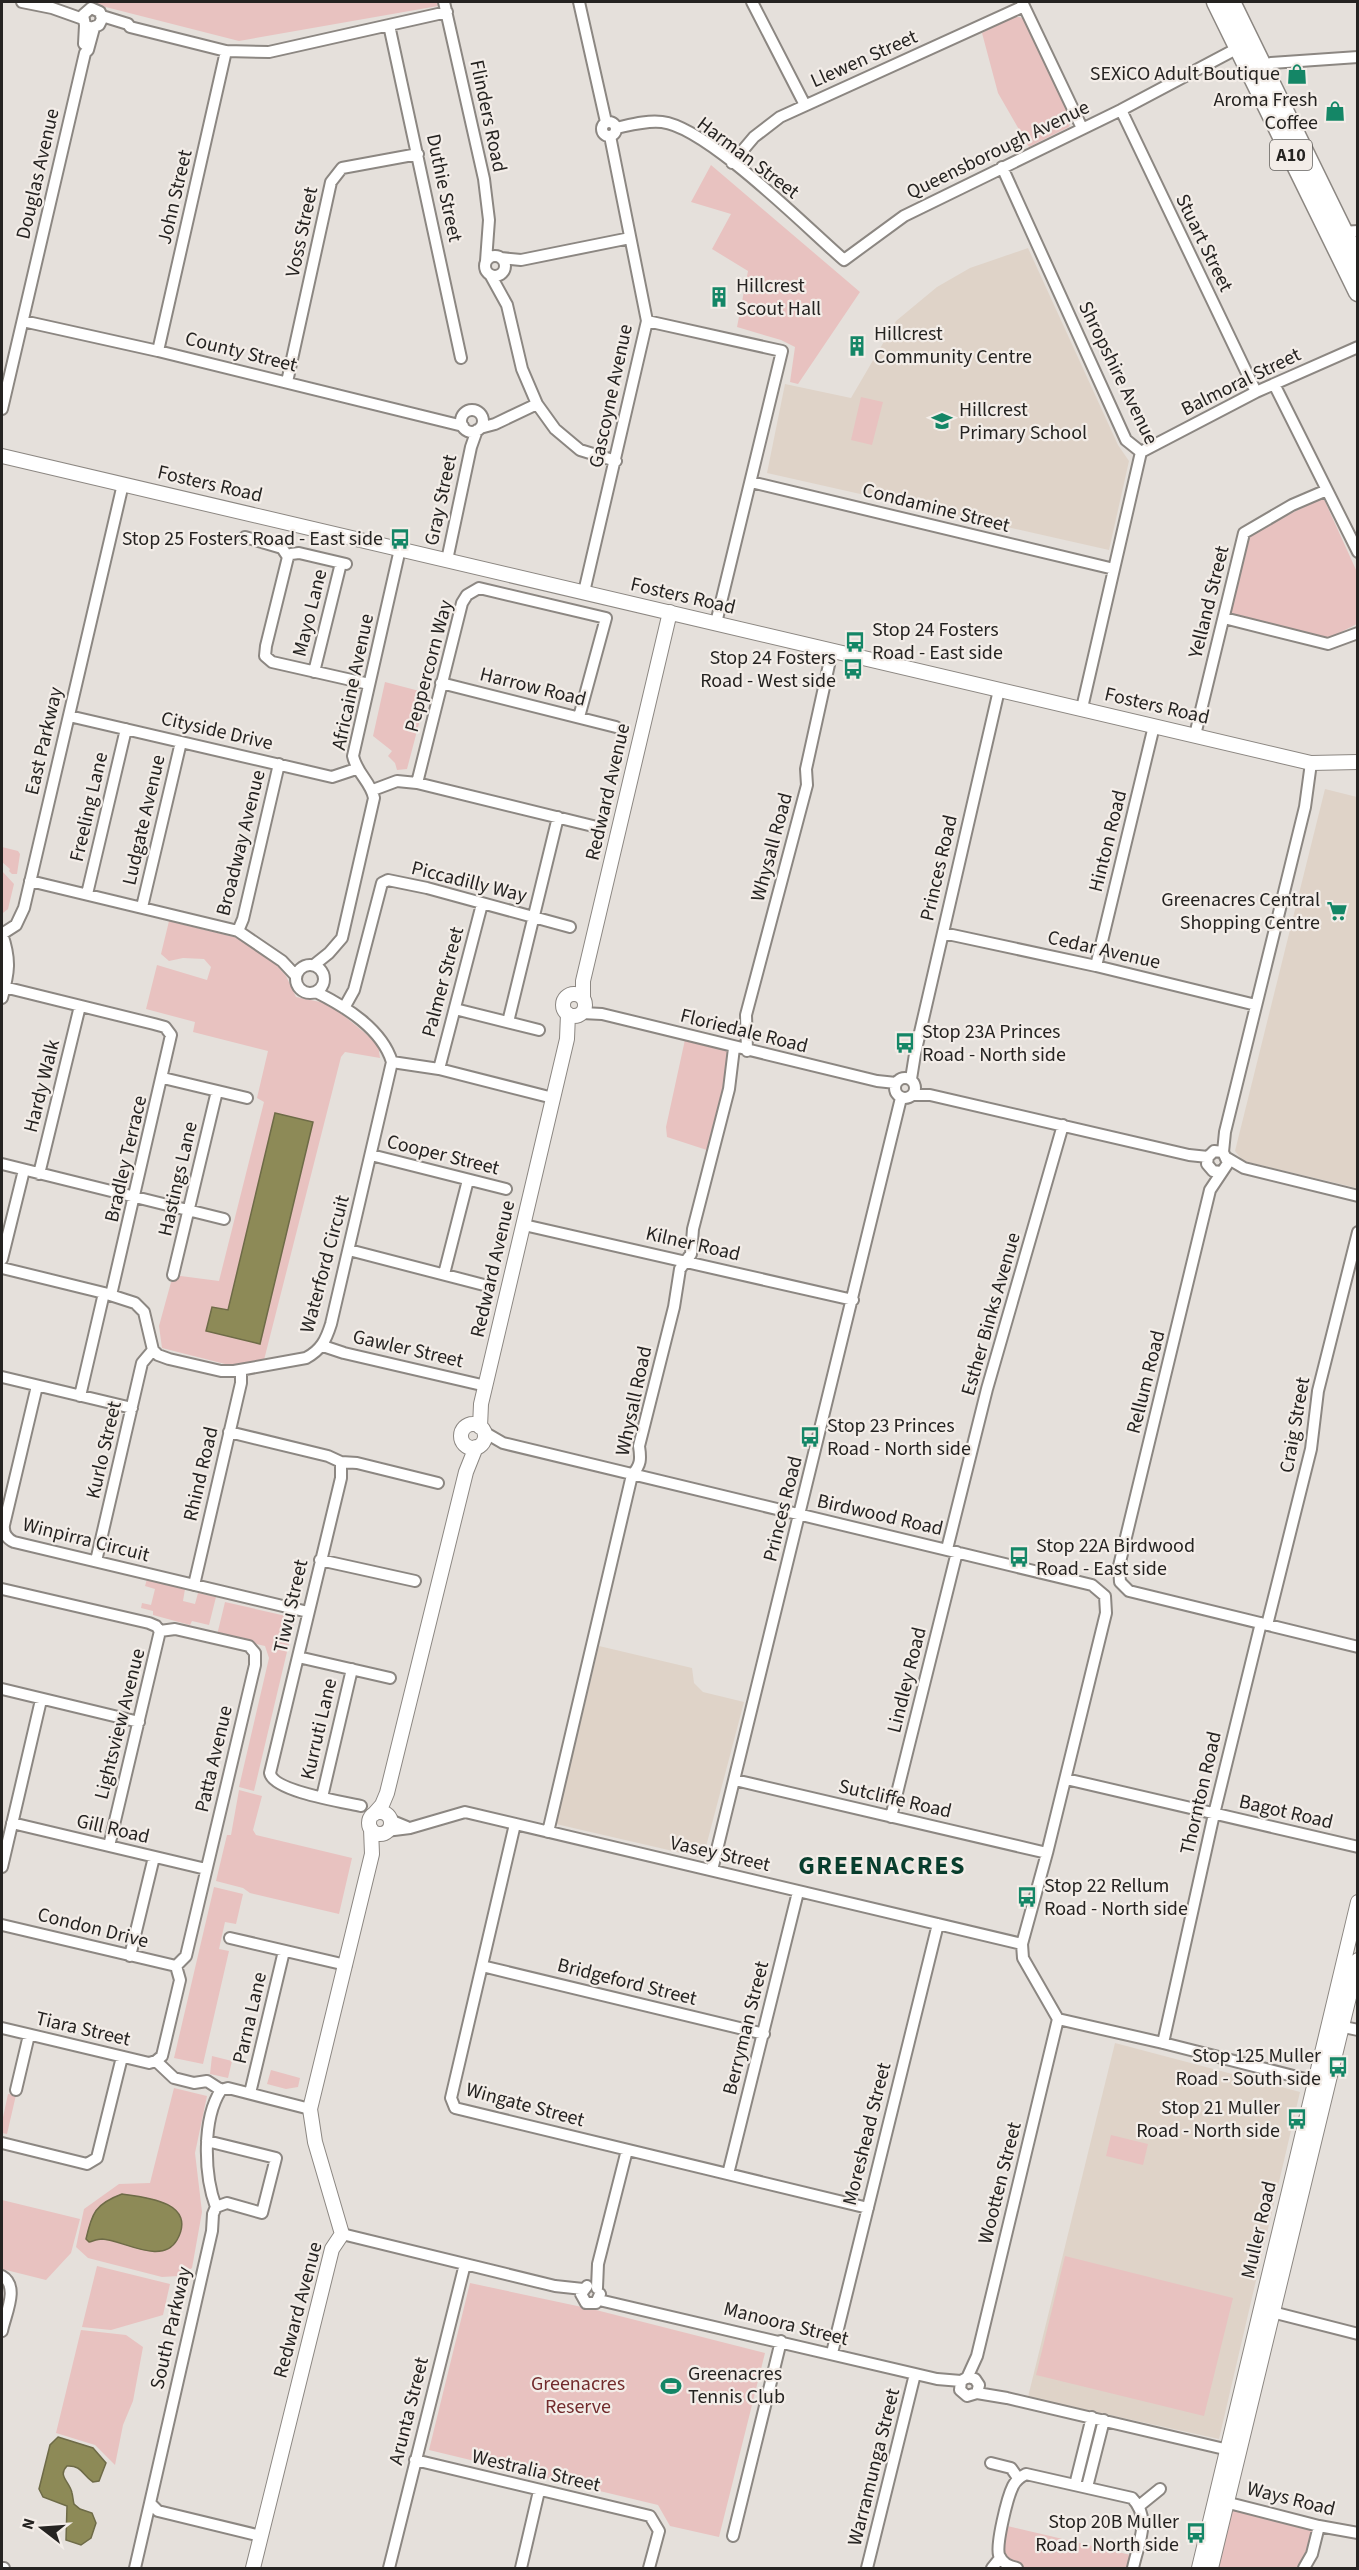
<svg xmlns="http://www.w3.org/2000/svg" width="1359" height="2570" viewBox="0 0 1359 2570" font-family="'Source Sans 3',sans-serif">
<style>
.built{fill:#dfd3c8}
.green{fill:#e8c2c0}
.water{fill:#8d8a57;stroke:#6e6b47;stroke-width:1.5}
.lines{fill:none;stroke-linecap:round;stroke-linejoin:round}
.street-casing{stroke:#8c8782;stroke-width:14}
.secondary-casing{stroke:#8c8782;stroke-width:16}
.highway-casing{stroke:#8c8782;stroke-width:21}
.street{stroke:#fff;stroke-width:10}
.secondary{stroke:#fff;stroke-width:14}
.highway{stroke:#fff;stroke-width:18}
.labels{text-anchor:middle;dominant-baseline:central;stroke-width:4.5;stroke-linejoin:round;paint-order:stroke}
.shield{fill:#f3ede8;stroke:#63605d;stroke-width:1.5}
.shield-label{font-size:18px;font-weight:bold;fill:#252321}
.street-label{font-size:20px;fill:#252321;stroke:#f3ede8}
.poi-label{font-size:20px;fill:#252321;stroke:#f3ede8;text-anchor:start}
.park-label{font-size:20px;fill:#722b2c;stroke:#f3ede8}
.district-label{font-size:26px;font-weight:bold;letter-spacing:1.5px;fill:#083d2d;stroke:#f3ede8}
</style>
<rect width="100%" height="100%" fill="#e5e0db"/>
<path class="built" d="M1028 248 1118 445 1129 461 1109 550 767 473 785 384 851 398 896 321 937 287 970 268Z
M1325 789 1357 797V1188L1243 1161 1235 1151Z
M599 1646 692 1668 694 1683 703 1692 744 1702 703 1858 556 1824Z
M1115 2043 1300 2092 1219 2439 1028 2397Z"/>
<path class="green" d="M86 2H437L438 6 239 41Z
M1015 16 1023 18 1072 118 1069 127 1029 147 998 93 982 33Z
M711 165 860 292 798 384 790 382 795 347 781 340 737 327 748 271 712 249 731 214 691 202Z
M861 397 883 402 872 445 851 440Z
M1323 497 1357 572V624L1327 639 1230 615 1249 535Z
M385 682 427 693 407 769 397 770 395 763 388 756 392 751 373 736Z
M2 847 18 851 20 854 17 874H12L9 871 10 869 2 862Z
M2 871 14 884 8 909 3 913Z
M169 921 238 938 274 962 286 976 296 997 330 1004 378 1044 380 1058 345 1052 341 1057 264 1360 229 1365 162 1348 159 1326 173 1275 219 1281 264 1102 257 1098 268 1051 193 1032 195 1022 146 1009 157 965 207 980 211 967 204 959 183 958 169 961 161 954Z
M686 1035 734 1048 713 1152 667 1137 666 1127Z
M147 1579 185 1589 183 1601 195 1604 198 1593 216 1597 209 1625 192 1621 190 1625 153 1615V1611L141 1608 142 1603 151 1605 155 1589 145 1586Z
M225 1602 295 1618 254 1791 239 1787 269 1658 265 1646 217 1635Z
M239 1790 262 1796 253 1830 256 1835 352 1858 339 1914 250 1893 243 1888 216 1881 227 1835H231Z
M214 1887 243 1894 236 1924 225 1922 219 1949 229 1951 203 2064 174 2058Z
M212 2056 232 2061 228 2078 210 2074Z
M271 2070 300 2078 298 2087 286 2089 267 2084Z
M174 2088 207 2096 195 2153 202 2212 192 2268 179 2276 162 2277 88 2258 76 2247 84 2209 119 2184 150 2183Z
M8 2094 16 2095 7 2134 2 2133V2122Z
M1111 2135 1148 2144 1143 2165 1106 2156Z
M2 2200 80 2219 71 2253 46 2280 2 2269Z
M1065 2256 1233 2298 1204 2416 1036 2375Z
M97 2266 170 2284 163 2315 111 2330 82 2327Z
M470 2283 596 2310 765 2353 719 2537 670 2526 658 2505 429 2450Z
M81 2330 126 2335 143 2347 133 2401 123 2425 115 2465 95 2445 56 2433Z
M1228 2502 1319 2526 1304 2568H1211Z
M1003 2525 1135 2556 1133 2568H1017L1000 2558Z"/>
<path class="water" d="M275 1113 313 1122 260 1344 206 1331 212 1307 228 1310Z
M122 2194C145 2197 198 2202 177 2240 162 2266 123 2240 102 2239 98 2239 93 2241 89 2242L86 2239C92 2213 95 2204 122 2194Z
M58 2437 93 2448 106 2463 99 2481 93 2482C82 2475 82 2465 67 2466 57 2476 70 2482 72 2493 73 2497 73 2500 74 2504L80 2509 92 2513 96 2523 91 2538 81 2545 66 2540 67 2506 43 2497 39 2489 50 2445Z"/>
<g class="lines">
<g class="street-casing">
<path id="street" d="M22 2 52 8 83 19
M444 2 484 179 489 220 486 261
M579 2 606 122
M752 2 805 105
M1022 2 1082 128
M102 16 128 24 130 27 226 51 269 52 447 12
M389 25 461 358
M84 44 85 25 83 15 91 8 100 12 102 19 99 25 91 28 85 25
M1263 67 1271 63 1358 57
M1121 110 1256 392
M602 129a7 7 0 1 1 14 0a7 7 0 1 1-14 0Z
M616 128C630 125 647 120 662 122 707 127 806 227 844 260L904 216 1121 110 1238 48
M732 163 754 137 780 117 1024 6
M1002 167 1126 440 1141 452
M1342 232 1358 231
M485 266a10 10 0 1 1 20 0a10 10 0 1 1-20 0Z
M501 258 521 260 630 238
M491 276 507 305 522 369 537 404 555 429 580 450 616 461
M23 321 158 351 463 426
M647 321 782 351 716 623
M158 351 226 51
M287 382 331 182 342 168 418 154
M1274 384 1358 552
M2 409 85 53 88 50 94 28
M461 421a11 11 0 1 1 22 0a11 11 0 1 1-22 0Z
M480 428 495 424 537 404
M1141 452 1256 392 1358 347
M751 482 1114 569
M245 537 282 548 288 557
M447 560 471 447 477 430
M346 564 299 553 291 554 288 557 266 646 265 656 272 662 369 684
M584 592 647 321 610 136
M1224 618 1328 644 1358 633
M314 672 341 563
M441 683 616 727
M1082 708 1141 452
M69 716 332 777 356 769
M1195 735 1244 533 1292 505 1327 490
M417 783 462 603 467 595 479 588 606 618 579 717
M373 790 397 781 417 783 597 827
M30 881 238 931 282 961 296 976
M87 894 126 729
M142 907 181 742
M238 931 243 919 279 764
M943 933 1096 966 1256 1005
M296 979a14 14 0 1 1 28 0a14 14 0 1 1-28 0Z
M314 965 329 953 342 938 374 798C371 782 357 774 353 756L400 549
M1096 966 1154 726
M4 987 154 1024 165 1027 171 1035 111 1295
M2 998C9 972 11 960 2 934L16 925 24 908 123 484
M344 1008 354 990 382 883 388 880 427 888 570 927
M455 1009 539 1030
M582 1013 602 1014 877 1081 896 1083
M508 1022 558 817
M747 1051 746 1015 807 785 806 769 832 651
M392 1062 439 1069 553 1098
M439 1069 482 904
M895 1088a10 10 0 1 1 20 0a10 10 0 1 1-20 0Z
M163 1078 247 1098
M911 1079 915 1054 999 690
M913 1095H930L1189 1155 1208 1157
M1223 1152 1225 1132 1305 807 1311 763
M371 1155 506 1189
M1227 1158 1244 1168 1358 1196
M2 1164 224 1219
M1220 1172 1213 1171 1207 1164 1208 1157 1214 1151 1223 1152 1228 1163 1210 1190 1119 1566 1120 1582 1129 1591 1358 1647
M39 1174 80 1006
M524 1225 853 1300
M349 1250 484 1285
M2 1259 24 1170
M2 1268 104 1293 135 1303 144 1312 153 1350 158 1355 169 1359 221 1371H234L306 1358C321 1350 326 1340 331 1324L392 1062C382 1029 346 1007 316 992
M444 1274 468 1180
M173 1275 217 1091
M323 1346 344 1353 486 1386
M2 1377 132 1408
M37 1386 4 1525C3 1533 7 1539 14 1542L308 1612
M80 1396 104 1293
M229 1432 328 1456 341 1462V1478L270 1773C273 1791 343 1802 361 1806
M484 1432 503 1443 1092 1585 1105 1596 1106 1613 1047 1853 1022 1944 1023 1958 1058 2019 1163 2043 1321 2083
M341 1462 357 1463 438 1483
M947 1549 987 1389 1063 1125
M320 1560 415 1581
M96 1561 142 1363 153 1350
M194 1585 241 1383V1370
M2 1589 149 1623 156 1626 160 1631
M1267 1625 1311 1449 1318 1391 1358 1232
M160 1631 175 1629 249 1646 255 1653V1665L186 1956 176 1966
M298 1657 390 1678
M2 1689 139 1722
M1066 1779 1358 1847
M735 1780 1047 1853
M322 1797 352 1669
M891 1817 957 1552
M390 1820 407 1827
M12 1823 206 1869
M515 1824 451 2098 455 2108 868 2208
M386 1831 410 1828 465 1812 1022 1944
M548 1832 632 1475C641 1465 641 1459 639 1446L674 1307 680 1269 691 1254 693 1229 729 1089 734 1048
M109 1846 160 1631
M2 1867 41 1700
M712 1870 901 1098
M2 1925 176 1966
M230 1938 346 1965
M130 1956 154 1857
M482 1966 764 2034
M1334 2025 1358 2030
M2 2028 149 2063 156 2061 162 2056 180 1980 176 1966
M1163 2043 1214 1814 1261 1623
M156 2061 174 2078 194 2083 207 2081 221 2090 228 2088 310 2109
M16 2090 29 2035
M250 2093 284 1951
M207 2141 276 2158 262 2213 227 2203 216 2207 213 2214 212 2231 150 2503 158 2511 261 2536
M2 2143 87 2164 97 2158 122 2057
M728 2174 798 1892
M216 2207C204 2175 202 2119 221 2090
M342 2234 555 2286 583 2289
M2 2276C20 2286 5 2315 2 2331
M587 2286 581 2294 586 2303H596L600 2294
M597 2288 598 2264 627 2150
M599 2300 937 2379 961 2381
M1268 2311 1358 2334
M832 2353 938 1924
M967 2378 977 2356 1058 2019
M977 2393 979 2385 975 2379 968 2377 961 2381 960 2390 967 2396 977 2393 1007 2398 1233 2451
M415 2460 650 2516 659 2531 649 2568
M991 2463 1011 2468 1018 2478
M1075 2485 1092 2417
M1087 2487 1104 2420
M1221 2501 1319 2526 1358 2533
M1139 2506 1160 2489
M733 2536 781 2341
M2 2568H4
M135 2568 150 2503
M389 2568 465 2264
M521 2568 539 2491
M867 2568 915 2374
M992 2568 1000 2558
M1017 2568C1009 2566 1003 2564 999 2555 996 2544 1007 2498 1013 2486 1016 2480 1020 2477 1026 2474L1132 2498C1152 2518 1138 2544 1133 2568
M1304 2568 1312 2554 1319 2526"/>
</g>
<g class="secondary-casing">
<path id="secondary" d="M2 456 1311 763 1358 762
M563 1005a11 11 0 1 1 22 0a11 11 0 1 1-22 0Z
M583 998V981L670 612
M461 1436a12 12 0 1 1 24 0a12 12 0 1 1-24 0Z
M480 1427 481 1404 567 1039 568 1014
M369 1823a11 11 0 1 1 22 0a11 11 0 1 1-22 0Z
M374 1814 382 1805 387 1793 466 1472 476 1447
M253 2568 332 2249 342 2234 315 2142 310 2109 372 1854 371 1829
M1199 2568 1358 1902
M1211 2568 1358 1960"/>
</g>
<g class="highway-casing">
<path id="highway" d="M1216 2 1358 292
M1231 2 1358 262"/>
</g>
<use href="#street" class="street"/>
<use href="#secondary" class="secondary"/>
<use href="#highway" class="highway"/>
</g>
<defs>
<g id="shop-bare" transform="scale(1.62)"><path d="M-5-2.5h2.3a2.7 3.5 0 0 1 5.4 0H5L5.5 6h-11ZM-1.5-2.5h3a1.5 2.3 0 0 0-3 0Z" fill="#148666" stroke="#f3ede8" stroke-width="2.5" paint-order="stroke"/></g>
<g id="building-bare" transform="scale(1.62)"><path d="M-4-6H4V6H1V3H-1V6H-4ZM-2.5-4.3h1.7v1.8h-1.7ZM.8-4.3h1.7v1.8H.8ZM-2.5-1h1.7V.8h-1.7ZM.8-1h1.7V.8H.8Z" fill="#148666" stroke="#f3ede8" stroke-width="2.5" paint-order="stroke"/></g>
<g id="school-bare" transform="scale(1.62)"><path d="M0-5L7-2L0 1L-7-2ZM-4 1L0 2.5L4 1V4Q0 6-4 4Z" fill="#148666" stroke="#f3ede8" stroke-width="2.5" paint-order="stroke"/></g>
<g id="bus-bare" transform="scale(1.62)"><path d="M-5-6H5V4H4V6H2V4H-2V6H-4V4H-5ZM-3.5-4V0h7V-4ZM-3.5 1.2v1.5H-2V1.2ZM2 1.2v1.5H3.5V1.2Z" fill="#148666" stroke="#f3ede8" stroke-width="2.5" paint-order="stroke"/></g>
<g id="supermarket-bare" transform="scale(1.62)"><path d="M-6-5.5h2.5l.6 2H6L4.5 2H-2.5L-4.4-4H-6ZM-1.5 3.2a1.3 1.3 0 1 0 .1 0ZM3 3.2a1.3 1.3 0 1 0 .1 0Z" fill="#148666" stroke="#f3ede8" stroke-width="2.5" paint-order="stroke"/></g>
<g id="stadium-bare" transform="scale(1.62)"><path d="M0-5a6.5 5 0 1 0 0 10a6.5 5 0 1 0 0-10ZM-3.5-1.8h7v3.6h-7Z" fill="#148666" stroke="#f3ede8" stroke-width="2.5" paint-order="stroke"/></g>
</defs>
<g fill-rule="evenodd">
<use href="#shop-bare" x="1297" y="74"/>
<use href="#shop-bare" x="1335" y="111"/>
<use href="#building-bare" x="719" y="297"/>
<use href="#building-bare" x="857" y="346"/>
<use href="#school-bare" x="942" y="421"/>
<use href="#bus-bare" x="400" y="539"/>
<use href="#bus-bare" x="855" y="642"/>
<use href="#bus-bare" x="853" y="669"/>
<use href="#supermarket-bare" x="1337" y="911"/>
<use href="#bus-bare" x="905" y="1043"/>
<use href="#bus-bare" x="810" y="1437"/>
<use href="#bus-bare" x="1019" y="1557"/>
<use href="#bus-bare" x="1027" y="1897"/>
<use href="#bus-bare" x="1338" y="2067"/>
<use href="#bus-bare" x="1297" y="2119"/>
<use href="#stadium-bare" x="671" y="2386"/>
<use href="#bus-bare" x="1196" y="2533"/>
</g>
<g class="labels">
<rect class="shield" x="1270" y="140" width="42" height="30" rx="4.5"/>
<g class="shield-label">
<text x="1291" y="155">A10</text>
</g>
<g class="street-label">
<text transform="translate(864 59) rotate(-24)">Llewen Street</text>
<text transform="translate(488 116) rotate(78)">Flinders Road</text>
<text transform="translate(998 150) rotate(-26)">Queensborough Avenue</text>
<text transform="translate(748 158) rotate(37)">Harman Street</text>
<text transform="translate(38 174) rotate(-77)">Douglas Avenue</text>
<text transform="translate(444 188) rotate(78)">Duthie Street</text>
<text transform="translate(175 197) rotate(-77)">John Street</text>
<text transform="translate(302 232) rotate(-78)">Voss Street</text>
<text transform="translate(1204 243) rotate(64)">Stuart Street</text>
<text transform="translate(241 352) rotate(14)">County Street</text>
<text transform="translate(1118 373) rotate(64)">Shropshire Avenue</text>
<text transform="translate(1241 382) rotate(-26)">Balmoral Street</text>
<text transform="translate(611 396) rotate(-78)">Gascoyne Avenue</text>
<text transform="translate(210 484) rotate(13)">Fosters Road</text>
<text transform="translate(441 500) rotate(-78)">Gray Street</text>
<text transform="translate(936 508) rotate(14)">Condamine Street</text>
<text transform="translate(683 596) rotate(13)">Fosters Road</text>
<text transform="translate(1209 602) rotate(-76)">Yelland Street</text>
<text transform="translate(310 613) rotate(-76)">Mayo Lane</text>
<text transform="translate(429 666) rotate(-75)">Peppercorn Way</text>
<text transform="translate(353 682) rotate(-78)">Africaine Avenue</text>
<text transform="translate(533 687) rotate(14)">Harrow Road</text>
<text transform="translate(1157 706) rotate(13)">Fosters Road</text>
<text transform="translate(217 731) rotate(13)">Cityside Drive</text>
<text transform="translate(44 741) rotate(-77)">East Parkway</text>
<text transform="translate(608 792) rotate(-77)">Redward Avenue</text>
<text transform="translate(89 807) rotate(-77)">Freeling Lane</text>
<text transform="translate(144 820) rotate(-77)">Ludgate Avenue</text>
<text transform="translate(1108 841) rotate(-76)">Hinton Road</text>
<text transform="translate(241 843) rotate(-76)">Broadway Avenue</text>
<text transform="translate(772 847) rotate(-75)">Whysall Road</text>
<text transform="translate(939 868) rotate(-77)">Princes Road</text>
<text transform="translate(469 882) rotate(14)">Piccadilly Way</text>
<text transform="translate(1104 950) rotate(13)">Cedar Avenue</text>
<text transform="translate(443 982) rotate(-75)">Palmer Street</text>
<text transform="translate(744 1031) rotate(14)">Floriedale Road</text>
<text transform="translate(42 1086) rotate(-76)">Hardy Walk</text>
<text transform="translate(443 1155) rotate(14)">Cooper Street</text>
<text transform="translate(126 1159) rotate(-77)">Bradley Terrace</text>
<text transform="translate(178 1179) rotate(-77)">Hastings Lane</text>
<text transform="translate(693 1244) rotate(13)">Kilner Road</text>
<text transform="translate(325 1264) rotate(-75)">Waterford Circuit</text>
<text transform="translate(493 1269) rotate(-77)">Redward Avenue</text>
<text transform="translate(991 1314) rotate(-74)">Esther Binks Avenue</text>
<text transform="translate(408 1349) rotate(13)">Gawler Street</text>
<text transform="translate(1146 1382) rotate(-76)">Rellum Road</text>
<text transform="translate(634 1401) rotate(-78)">Whysall Road</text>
<text transform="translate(1295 1425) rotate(-80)">Craig Street</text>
<text transform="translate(104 1450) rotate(-77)">Kurlo Street</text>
<text transform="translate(201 1474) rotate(-77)">Rhind Road</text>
<text transform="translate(783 1509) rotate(-76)">Princes Road</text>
<text transform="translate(880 1515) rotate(13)">Birdwood Road</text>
<text transform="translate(86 1540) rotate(14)">Winpirra Circuit</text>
<text transform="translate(291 1606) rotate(-77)">Tiwu Street</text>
<text transform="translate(907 1680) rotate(-76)">Lindley Road</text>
<text transform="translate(120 1724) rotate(-76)">Lightsview Avenue</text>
<text transform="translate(319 1729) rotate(-77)">Kurruti Lane</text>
<text transform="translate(214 1759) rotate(-77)">Patta Avenue</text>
<text transform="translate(1201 1793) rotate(-77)">Thornton Road</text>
<text transform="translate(895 1799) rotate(13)">Sutcliffe Road</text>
<text transform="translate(1286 1812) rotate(13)">Bagot Road</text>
<text transform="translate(113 1829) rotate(13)">Gill Road</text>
<text transform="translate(720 1854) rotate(13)">Vasey Street</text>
<text transform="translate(93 1928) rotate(14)">Condon Drive</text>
<text transform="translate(627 1982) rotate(14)">Bridgeford Street</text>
<text transform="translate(250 2018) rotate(-77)">Parna Lane</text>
<text transform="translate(746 2028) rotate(-76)">Berryman Street</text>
<text transform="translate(83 2029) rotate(13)">Tiara Street</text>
<text transform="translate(525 2105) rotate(15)">Wingate Street</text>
<text transform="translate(867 2134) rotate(-76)">Moreshead Street</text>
<text transform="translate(1000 2183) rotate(-76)">Wootten Street</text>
<text transform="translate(1259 2230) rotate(-77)">Muller Road</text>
<text transform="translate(298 2310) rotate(-75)">Redward Avenue</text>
<text transform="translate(786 2324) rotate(14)">Manoora Street</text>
<text transform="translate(171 2328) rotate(-77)">South Parkway</text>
<text transform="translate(409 2411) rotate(-76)">Arunta Street</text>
<text transform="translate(874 2467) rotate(-76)">Warramunga Street</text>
<text transform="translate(536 2471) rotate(13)">Westralia Street</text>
<text transform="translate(1291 2499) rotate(14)">Ways Road</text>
</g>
<g class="poi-label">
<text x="1280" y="74" text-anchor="end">SEXiCO Adult Boutique</text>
<text x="1318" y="100" text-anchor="end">Aroma Fresh<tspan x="1318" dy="23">Coffee</tspan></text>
<text x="736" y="286">Hillcrest<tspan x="736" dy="23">Scout Hall</tspan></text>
<text x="874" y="334">Hillcrest<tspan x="874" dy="23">Community Centre</tspan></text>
<text x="959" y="410">Hillcrest<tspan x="959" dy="23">Primary School</tspan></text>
<text x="383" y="539" text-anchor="end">Stop 25 Fosters Road - East side</text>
<text x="872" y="630">Stop 24 Fosters<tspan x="872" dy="23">Road - East side</tspan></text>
<text x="836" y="658" text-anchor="end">Stop 24 Fosters<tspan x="836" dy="23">Road - West side</tspan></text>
<text x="1320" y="900" text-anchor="end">Greenacres Central<tspan x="1320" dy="23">Shopping Centre</tspan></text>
<text x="922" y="1032">Stop 23A Princes<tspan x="922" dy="23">Road - North side</tspan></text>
<text x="827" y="1426">Stop 23 Princes<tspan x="827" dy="23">Road - North side</tspan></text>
<text x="1036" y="1546">Stop 22A Birdwood<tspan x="1036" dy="23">Road - East side</tspan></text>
<text x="1044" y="1886">Stop 22 Rellum<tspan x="1044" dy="23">Road - North side</tspan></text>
<text x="1321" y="2056" text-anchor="end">Stop 125 Muller<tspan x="1321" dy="23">Road - South side</tspan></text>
<text x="1280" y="2108" text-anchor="end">Stop 21 Muller<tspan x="1280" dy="23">Road - North side</tspan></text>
<text x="688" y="2374">Greenacres<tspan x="688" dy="23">Tennis Club</tspan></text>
<text x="1179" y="2522" text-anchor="end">Stop 20B Muller<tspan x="1179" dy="23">Road - North side</tspan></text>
</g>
<g class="park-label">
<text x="578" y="2384">Greenacres<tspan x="578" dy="23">Reserve</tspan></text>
</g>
<g class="district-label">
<text x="882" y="1865">GREENACRES</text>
</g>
</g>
<rect width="1359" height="2570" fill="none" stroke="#252321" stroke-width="6"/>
<g transform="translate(42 2528) rotate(287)" stroke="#f3ede8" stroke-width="4.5" paint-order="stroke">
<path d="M0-4.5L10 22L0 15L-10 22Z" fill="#252321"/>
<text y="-9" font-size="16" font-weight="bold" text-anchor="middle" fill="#252321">N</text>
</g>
</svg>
